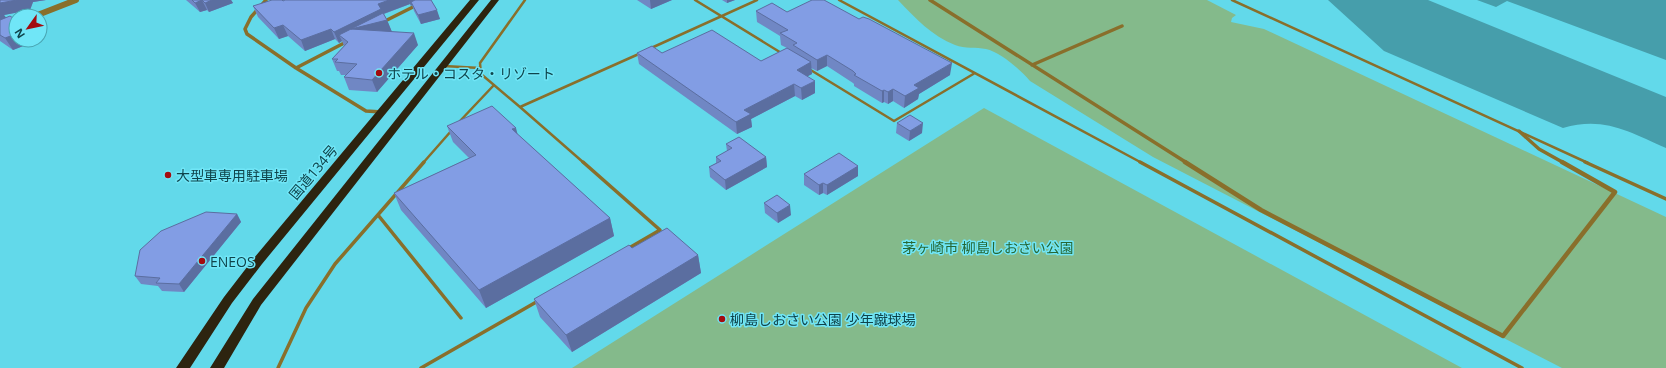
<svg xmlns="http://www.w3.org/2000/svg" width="1666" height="368" viewBox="0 0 1666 368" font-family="'Open Sans','Noto Sans JP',sans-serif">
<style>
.green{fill:#84ba8b}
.water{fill:#469eab}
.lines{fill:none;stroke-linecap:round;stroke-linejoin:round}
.service-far1{stroke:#896f2b;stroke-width:2.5}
.service{stroke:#896f2b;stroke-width:3.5}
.minor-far1{stroke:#896f2b;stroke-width:3.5}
.minor{stroke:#896f2b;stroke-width:4.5}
.tertiary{stroke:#896f2b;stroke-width:6}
.trunk{fill:#2d240f;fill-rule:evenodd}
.wall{fill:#7087c4}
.shaded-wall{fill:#5b6ea0}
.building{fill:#829de4;stroke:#5b6ea0}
.poi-dot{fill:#a30b0f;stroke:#70e6f7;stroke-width:1.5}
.labels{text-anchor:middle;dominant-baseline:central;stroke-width:3;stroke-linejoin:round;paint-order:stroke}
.poi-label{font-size:14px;fill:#0f444b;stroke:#70e6f7;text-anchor:start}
.street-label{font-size:14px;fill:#0f444b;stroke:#70e6f7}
.park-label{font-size:14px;fill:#276734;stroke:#70e6f7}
</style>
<rect width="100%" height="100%" fill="#62d9ea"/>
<path class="green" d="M898 0H1207L1236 15 1232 18 1231 22 1264 29 1666 217V368H1562L1153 157 1030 81C1021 70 1000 52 986 49 976 47 965 49 955 45 932 36 915 18 898 0Z
M984 108 1462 368H572Z"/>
<path class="water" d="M1328 0H1428L1666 97V148C1629 132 1604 116 1563 128L1384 51Z
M1477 0H1666V60L1507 1 1496 7Z"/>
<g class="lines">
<path class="service-far1" d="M525 0 480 63 481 74 520 107 641 53
M695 0 783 54
M839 0 1142 163
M1232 0 1588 163
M649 49 757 0
M444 66 480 68
M809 69 894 121 975 73
M520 107 584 163
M460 121 494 85
M423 163 452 130"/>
<path class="service" d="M583 162 660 230 629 248
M1140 162 1522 368
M1585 162 1666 199
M378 215 461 318
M278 368 306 308 335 264 424 162
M421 368 538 301"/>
<path class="minor-far1" d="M266 0 251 17 245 29 247 34 296 68 366 111 382 112
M930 0 1187 163
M383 22 417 5
M1032 65 1122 26
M296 68 348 41
M1519 131 1539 149 1564 163"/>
<path class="minor" d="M1185 162 1261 210 1503 336 1615 192 1562 162"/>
<path class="tertiary" d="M35 16 76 0"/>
<path class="trunk" d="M470 0H479L262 264 232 303 190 368H176L224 297 254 258Z
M491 0H499L261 305 224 368H210L253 299Z"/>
</g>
<path class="wall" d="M0 0H46L33 2 30 10 4 15 16 40H36V41L13 50 0 41Z
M186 0H231L233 3 209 12 207 10 200 12Z
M285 0H431L440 19 421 24 414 11 412 5 411 6 410 4 384 14 387 20 392 32 418 45 377 92 349 90 344 77 346 75H341L339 71H337L332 59 344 46 342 41 339 43 335 39 305 51 288 36 279 39 258 17 253 6Z
M637 0H672L651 9Z
M722 0H735L727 3Z
M756 11 787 12 950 75 919 94 918 99 904 108 893 101 888 104 884 102 882 103 854 86V84L853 83 827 66 817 71 811 68 812 74 807 76 815 93 802 100 795 96 751 119 752 127 737 134 639 64 637 53H662L761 61 787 48 781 45 780 36 757 22Z
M897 123 922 133 909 141 896 133Z
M447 126 517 134 610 218 614 236 486 308 401 210 394 193 469 158 453 142Z
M726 144 766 157 767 167 726 190 710 177 709 167 716 163V157L727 151Z
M858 166V176L827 195 823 193 819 195 804 185V174Z
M764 203 791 215 778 223 765 213Z
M237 214 241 222 184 292 162 291 158 286 141 284 135 276Z
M632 248 698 255 701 273 572 352 540 317 534 299Z"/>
<path class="shaded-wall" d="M17 0H46L33 2 30 10 4 15 9 21 0 25V3Z
M202 0 207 10 200 12 195 3Z
M212 0H231L233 3 209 12 205 3Z
M389 0H409L410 4 383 14 387 20 392 32 339 35 342 41 339 43 334 32 378 4Z
M409 0H422L411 2 412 5 411 6Z
M650 0H672L651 9Z
M727 0H735L727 3Z
M437 10 440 19 421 24 418 15Z
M283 25 288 36 279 39 274 28Z
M331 29 335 39 305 51 301 40Z
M414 33 418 45 377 92 372 80Z
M16 34V40H36V41L13 50 5 38Z
M827 55V66L817 71V60Z
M811 62 812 74 797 82V70Z
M952 63 950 75 919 94 918 99 904 108 905 96 914 85Z
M815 81V93L802 100 801 88Z
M794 84 795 96 751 119 752 127 737 134 736 122 744 110Z
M893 89V101L888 104V92Z
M884 90V102L882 103V91Z
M923 123 922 133 909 141 910 131Z
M516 128 520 144 512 129Z
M766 157 767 167 726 190 725 180Z
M858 166V176L827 195V185Z
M823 183V193L819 195V185Z
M790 205 791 215 778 223 777 213Z
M237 214 241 222 184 292 179 284Z
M610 218 614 236 486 308 479 290Z
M698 255 701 273 572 352 566 335Z"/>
<path class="building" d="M0 0H17L0 3Z
M192 0H212L205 3 202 0 195 3Z
M272 0H282L283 1 285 0H389L378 4 381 9 334 32 331 29 301 40 283 25 274 28 253 6Z
M415 0H431L437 10 418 15 411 2Z
M812 0H824L859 19 863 17 869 19 952 63 914 85 919 88 905 96 893 89 888 92 884 90 882 91 854 75 856 74 853 71 827 55 817 60 793 45 797 43 780 33 788 30 756 11 772 3 787 12Z
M383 13 387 20 351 29 414 33 372 80 344 77 357 64 335 62 338 59H332L348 42 339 35Z
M10 16 16 20V34L5 38 0 35V20Z
M712 30 761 61 787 48 811 62 797 70 815 81 801 88 794 84 744 110 751 114 736 122 637 53 652 46 662 53Z
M492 106 516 128 512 129 610 218 479 290 394 193 476 155 447 126Z
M910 115 923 123 910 131 897 123Z
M739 137 766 157 725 180 709 167 721 161 716 157 732 148 726 144Z
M839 153 858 166 827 185 823 183 819 185 804 174Z
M777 195 790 205 777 213 764 203Z
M206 212 237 214 179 284 156 283 160 278 135 276 140 250 161 231Z
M667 228 698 255 566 335 534 299 629 245 632 248Z"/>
<g class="poi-dot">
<circle cx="379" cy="73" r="4"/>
<circle cx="168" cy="175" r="4"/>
<circle cx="202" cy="261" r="4"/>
<circle cx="722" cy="319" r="4"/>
</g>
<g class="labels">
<g class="poi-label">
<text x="387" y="73">ホテル・コスタ・リゾート</text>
<text x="176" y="175">大型車専用駐車場</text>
<text x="210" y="261">ENEOS</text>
<text x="730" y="319">柳島しおさい公園 少年蹴球場</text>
</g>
<g class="street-label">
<text transform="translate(313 172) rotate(-50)">国道134号</text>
</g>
<g class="park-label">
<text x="988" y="247">茅ヶ崎市 柳島しおさい公園</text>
</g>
</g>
<g transform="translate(28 28) rotate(237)"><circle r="19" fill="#70e6f7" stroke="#49a5b2"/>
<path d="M0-3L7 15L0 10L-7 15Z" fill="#a30b0f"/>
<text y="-6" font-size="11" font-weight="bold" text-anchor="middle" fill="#0f444b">N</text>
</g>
</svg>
